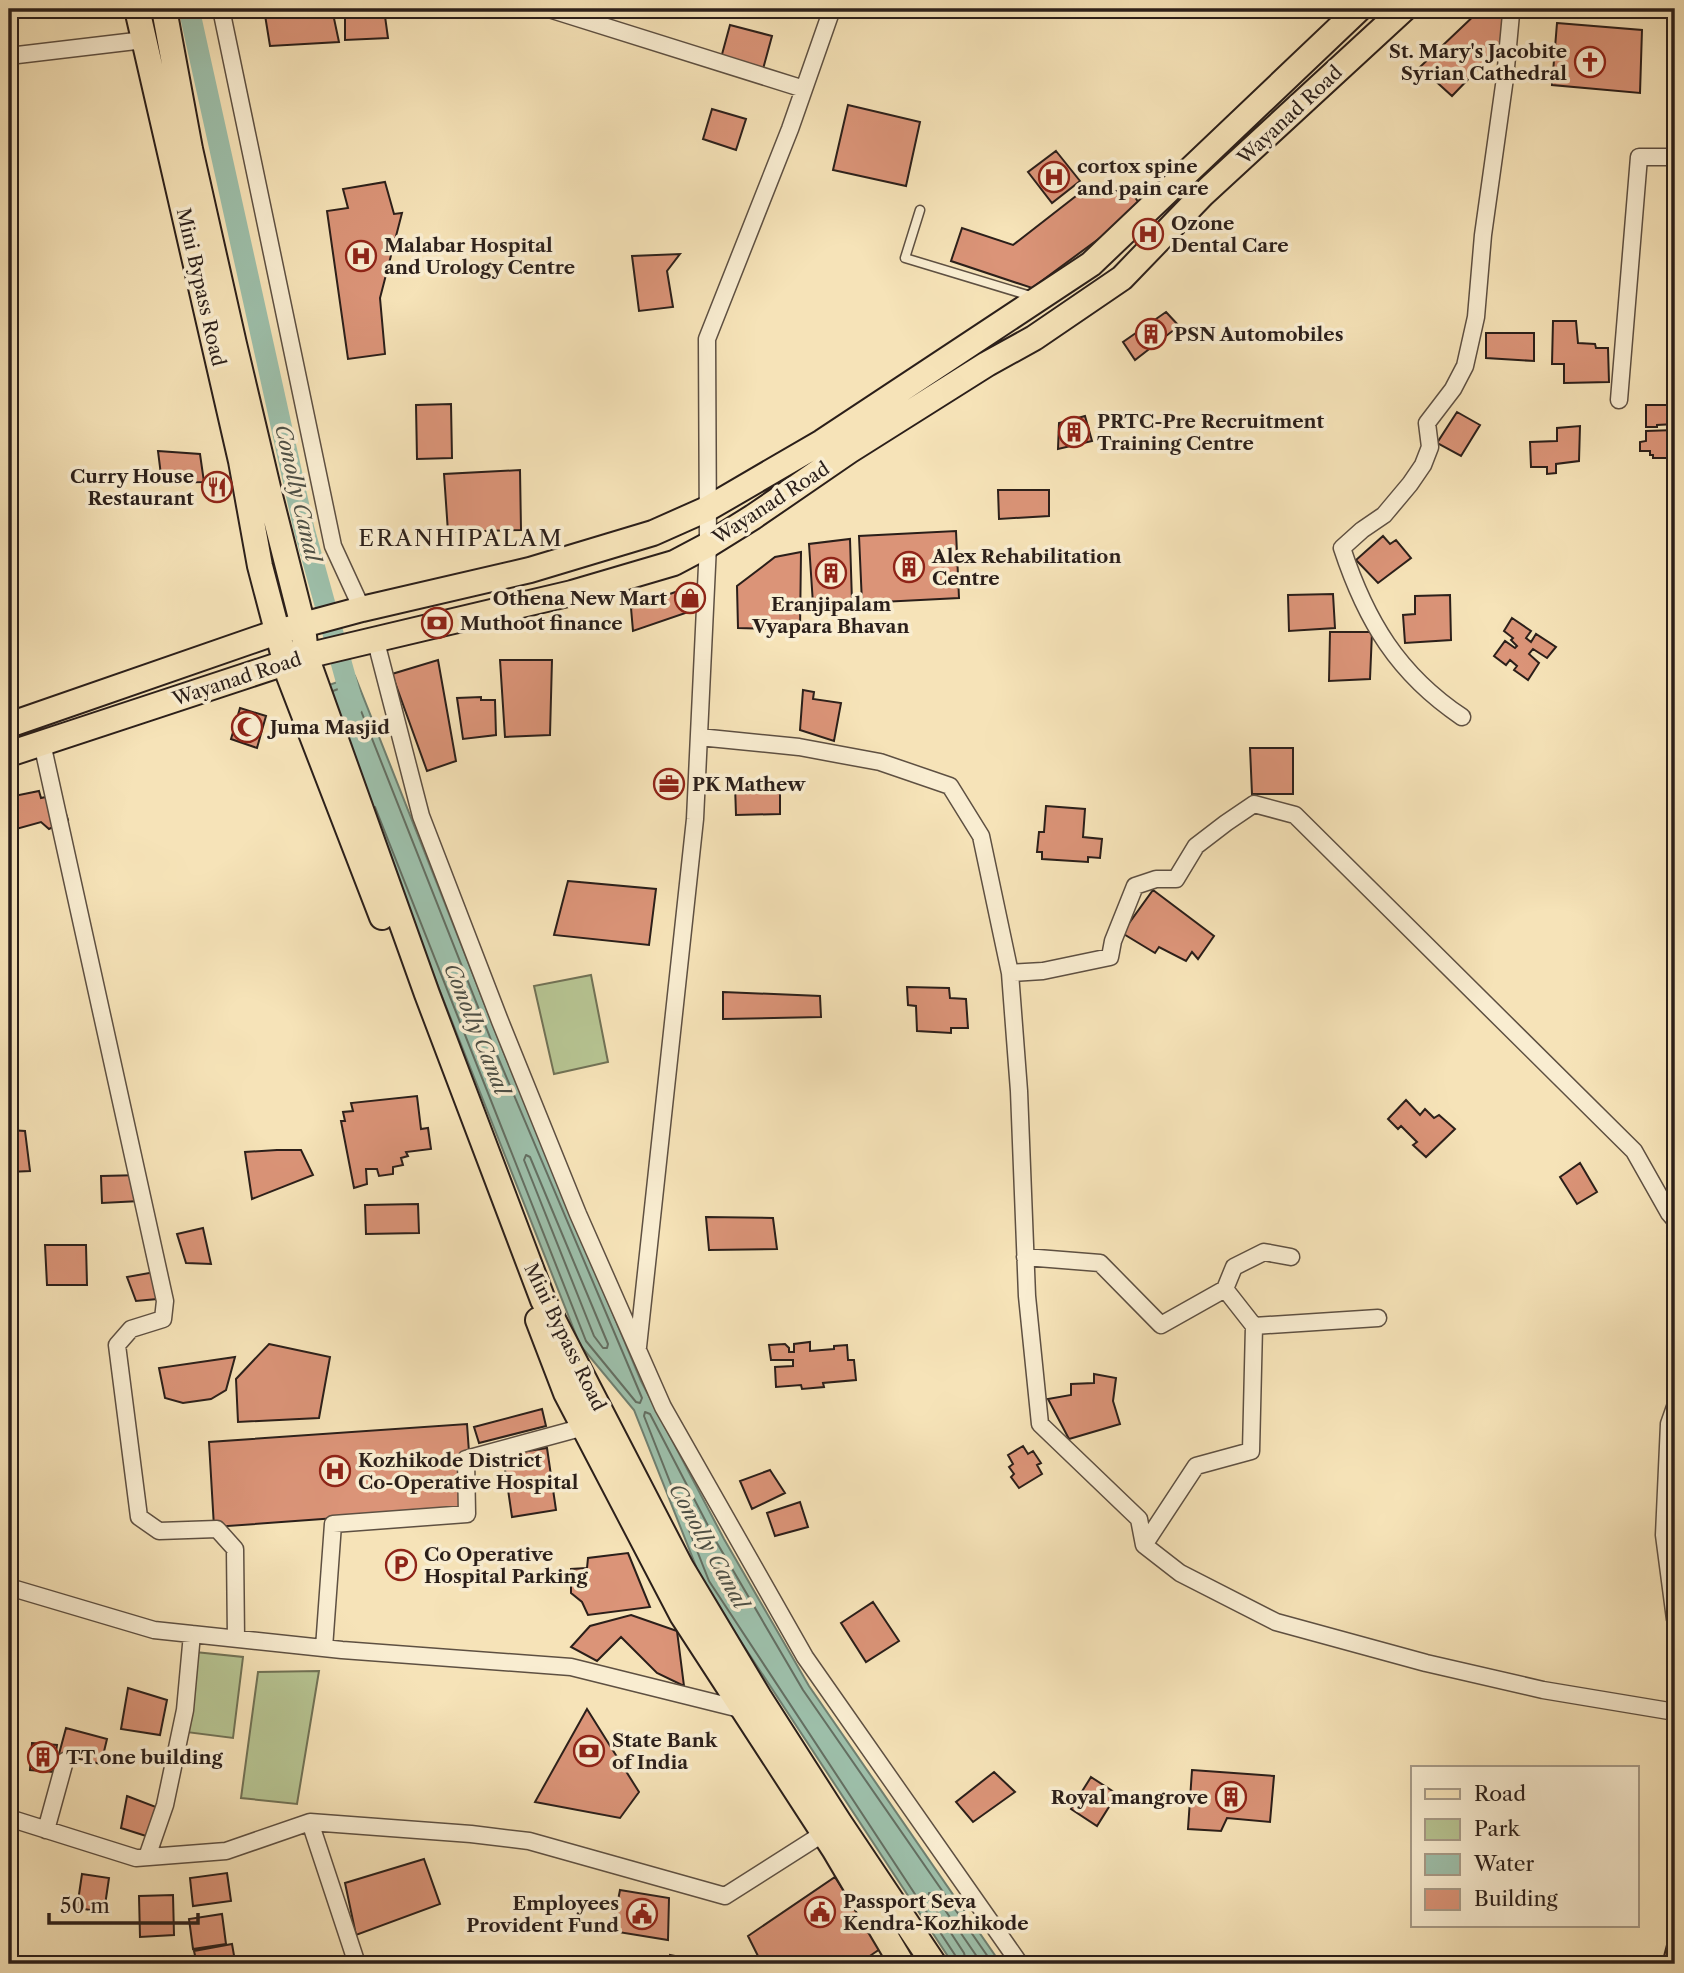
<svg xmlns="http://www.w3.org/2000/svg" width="1684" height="1973" viewBox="0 0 1684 1973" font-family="'Libre Caslon Text',serif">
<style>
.green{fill:#b7c593;stroke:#717256;stroke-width:2}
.water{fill:#9dbfaa;stroke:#6f7f70;stroke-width:2}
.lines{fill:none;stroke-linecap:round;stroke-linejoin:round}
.shore{stroke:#646f62;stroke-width:2}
.canal{stroke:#9dbfaa;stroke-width:21}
.building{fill:#db9478;stroke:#2b1f1a;stroke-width:2}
.service-casing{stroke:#5e5042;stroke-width:11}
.minor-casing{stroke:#5e5042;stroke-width:19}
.primary-casing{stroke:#2b1f1a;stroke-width:28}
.service{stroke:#f9edd1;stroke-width:8}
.minor{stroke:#f9edd1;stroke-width:16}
.primary{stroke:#f6e3b8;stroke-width:24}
.labels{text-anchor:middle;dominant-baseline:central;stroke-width:7;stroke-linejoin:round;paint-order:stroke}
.poi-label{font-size:19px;font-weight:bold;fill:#2b1f1a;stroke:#f9edd1;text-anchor:start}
.street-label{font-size:19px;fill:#2b1f1a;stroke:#f9edd1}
.water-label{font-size:21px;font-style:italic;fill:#4d4f45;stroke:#f9edd1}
.quarter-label{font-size:23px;letter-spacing:2px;fill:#2b1f1a;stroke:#f9edd1}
</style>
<rect width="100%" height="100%" fill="#f6e3b8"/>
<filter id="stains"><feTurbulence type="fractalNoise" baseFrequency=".00286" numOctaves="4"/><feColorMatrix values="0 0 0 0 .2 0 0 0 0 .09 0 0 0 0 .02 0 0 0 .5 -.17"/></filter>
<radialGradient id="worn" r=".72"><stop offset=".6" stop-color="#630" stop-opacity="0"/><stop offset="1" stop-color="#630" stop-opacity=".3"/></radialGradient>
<path class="green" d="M591 975 608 1062 554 1074 534 986Z
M195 1652 243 1657 233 1738 186 1732Z
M319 1671 297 1804 241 1798 258 1672Z"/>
<path class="water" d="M355 676 504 1053 641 1381 724 1539 809 1686 1001 1964H953L703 1584 634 1410 580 1345 320 688Z"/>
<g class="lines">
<path class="shore" d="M333 691 348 685 352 688 497 1055 642 1398 640 1403 636 1402 586 1341 375 807
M526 1155 530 1157 608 1344 607 1348H603L594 1336 524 1160Z
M716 1561 719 1563 741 1600 740 1605 735 1604 717 1577 713 1565Z
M958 1964 957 1958 709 1581 644 1416 645 1412 650 1414 717 1543 803 1690 993 1964
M967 1964 964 1953 928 1898 929 1893 934 1894 982 1964"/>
<path class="canal" d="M189 9 304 529 353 705"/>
</g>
<path class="building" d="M264 9H332L339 42 270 46Z
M345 9H384L388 38 345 40Z
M1063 9H1116L1064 15Z
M1481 9H1493L1503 18 1500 46 1452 96 1420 67Z
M1557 23 1642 30 1640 93 1552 85Z
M730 25 772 36 763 69 721 58Z
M848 105 920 122 906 186 833 170Z
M712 109 746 119 736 150 703 139Z
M1056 151 1080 181 1052 203 1028 172Z
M385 182 394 214 402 213 380 298 385 354 348 359 327 211 348 208 343 189Z
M1085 189 1131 192 1142 207 1032 288 951 261 962 228 1013 245Z
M680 254 667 271 673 307 639 311 632 256Z
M1166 312 1179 326 1135 360 1123 342Z
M1553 321H1576L1578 343 1595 344 1596 348H1608L1609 382 1564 383V364H1552Z
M1486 333H1534V361L1486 358Z
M451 404 452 458 417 459 416 405Z
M1646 405H1675V424L1657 425V427H1646Z
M1457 412 1480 425 1461 456 1437 443Z
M1085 416 1092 441 1058 449 1059 423Z
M1580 426 1579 461 1556 464V473L1547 474V467H1531L1530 442 1557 441V428Z
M1675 430V456H1667V458H1653V455H1650V451H1640V442L1646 441V431Z
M158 451 200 454 204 482 162 483Z
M520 470 521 530 448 532 444 474Z
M998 490H1049V516L999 519Z
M956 531 959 598 862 603 859 536Z
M1383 536 1390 544 1396 540 1411 558 1378 583 1356 560Z
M850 539 852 602 813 604 809 544Z
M801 552 800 630 738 628 737 586 775 557Z
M703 582 700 608 633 631 631 608Z
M1333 594 1335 628 1289 631 1288 595Z
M1450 595 1451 640 1405 643 1403 615 1415 614V596Z
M1512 618 1531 631 1526 638 1531 642 1536 634 1556 647 1547 658 1533 649 1529 654 1539 663 1528 680 1514 670 1517 666 1510 660 1506 665 1494 656 1505 641 1515 648 1517 646 1511 640 1513 638 1504 631Z
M1330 632H1372L1370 679 1329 681Z
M438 660 456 761 427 771 392 674Z
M500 660H552L550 735 505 737Z
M803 690 814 692 813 699 841 703 834 741 800 730Z
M481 697V700H495L496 735 463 739 457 698Z
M240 708 266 716 257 748 231 739Z
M1250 748H1293V794H1252Z
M735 785 780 786V814L736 815Z
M39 791 41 798 59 794 68 820 49 829 41 822 9 831V797Z
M1046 806 1085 809 1083 837 1102 839 1100 858 1088 857V862L1042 859V852H1037L1039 832H1044Z
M568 881 656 889 649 945 554 935Z
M1153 890 1214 936 1198 959 1192 952 1186 961 1159 947 1155 953 1122 933Z
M907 987 949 988 950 998 966 999 968 1028H951V1033L917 1031 916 1006 908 1005Z
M723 992 820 996 821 1017 723 1019Z
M417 1096 421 1129 428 1128 431 1149 406 1152 408 1156 401 1158 403 1165 393 1167V1174L379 1176 377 1169H366L367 1184 354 1188 341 1121H345L343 1112 353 1111 351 1103Z
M1406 1100 1420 1115 1425 1109 1434 1118 1439 1115 1455 1129 1426 1157 1413 1145 1417 1142 1401 1126 1398 1129 1388 1119Z
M9 1130 25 1131 30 1171 9 1172Z
M277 1150H301L313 1175 252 1199 245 1152Z
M1580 1163 1597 1192 1577 1204 1560 1177Z
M142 1175 140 1201 102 1203 101 1176Z
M418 1204 419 1233 366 1234 365 1205Z
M706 1217 773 1218 777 1249 709 1250Z
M203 1228 211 1264 186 1263 177 1234Z
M45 1245H86L87 1285H47Z
M166 1270 168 1298 136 1301 127 1277Z
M810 1342V1351L834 1349V1346L847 1345 848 1360H854L856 1380 823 1383 824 1387 802 1389 801 1385 776 1387 775 1367 793 1366V1360H771L769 1345 785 1344 789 1348V1352H794V1344Z
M269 1344 330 1357 319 1418 238 1422 236 1379Z
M235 1357 226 1390 211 1399 183 1403 165 1398 159 1368Z
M1094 1374 1116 1378 1113 1401 1120 1424 1069 1439 1048 1399 1071 1395V1384L1094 1383Z
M542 1409 546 1426 479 1443 474 1427Z
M467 1424 473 1508 214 1527 209 1442Z
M1023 1446 1028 1454 1033 1451 1041 1463 1037 1465 1042 1474 1019 1488 1011 1477 1014 1474 1009 1467 1013 1464 1008 1455Z
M547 1448 556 1510 512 1517 503 1455Z
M770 1470 785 1493 752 1509 740 1481Z
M800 1502 808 1527 775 1536 767 1513Z
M628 1553 650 1607 588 1615 582 1602 571 1593V1569L587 1568 588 1558Z
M873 1602 899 1641 866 1662 841 1623Z
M631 1615 677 1631 684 1686 657 1673 621 1637 597 1661 571 1647 590 1626Z
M128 1688 167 1700 160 1735 121 1729Z
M587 1709 639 1792 620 1818 535 1802Z
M66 1728 107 1739 101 1764 59 1754Z
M32 1743 57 1745 53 1772 30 1770Z
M1192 1770 1274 1776 1270 1822 1227 1818 1221 1831 1188 1829Z
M994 1772 1015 1792 973 1822 956 1802Z
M1091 1777 1117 1794 1097 1826 1071 1809Z
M127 1796 156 1807 146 1836 121 1828Z
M424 1859 440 1904 356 1935 345 1883Z
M227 1873 231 1901 193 1906 190 1878Z
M82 1874 109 1878 104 1912 77 1908Z
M835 1877 880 1949 858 1964H762L748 1936Z
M620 1890 669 1898 668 1940 612 1931Z
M173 1895 174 1935 140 1937 139 1896Z
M222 1914 226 1944 193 1949 189 1919Z
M1675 1914V1964H1662Z
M232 1944 235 1961 220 1964H197L194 1951Z
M670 1955 716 1964H669Z"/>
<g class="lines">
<g class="service-casing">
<path id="service" d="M920 210 905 258 1034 297"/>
</g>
<g class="minor-casing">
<path id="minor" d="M221 9 333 546 362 609
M549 9 804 89
M9 56 144 40
M1619 400 1639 157H1675
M375 638 421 816 500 1021 578 1214 663 1407 805 1657 1020 1964
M1462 717C1398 674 1366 621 1342 548L1362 530 1384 515 1410 484 1423 465 1430 447 1427 423 1453 389 1465 366 1476 317 1483 235 1505 78 1511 14 1509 9
M699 737 799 747 880 762 950 786 981 836 1010 973 1019 1091 1027 1296 1040 1424 1139 1519 1144 1545 1180 1573 1276 1622 1426 1663 1543 1690 1675 1712
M42 743 165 1301 163 1319 131 1329 117 1345 139 1517 159 1531 217 1529 235 1549 236 1639
M1010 973 1043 971 1110 957 1113 941 1135 886 1156 879H1176L1196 846 1226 823 1254 804 1295 815 1634 1151 1669 1213 1675 1220
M1025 1257 1100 1263 1161 1325 1225 1289 1254 1326 1251 1451 1196 1466 1144 1545
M1225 1289 1234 1267 1264 1252 1291 1257
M1254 1326 1378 1318
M638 1347 695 819 708 545 707 339 790 129 832 9
M1675 1407 1669 1424 1664 1535 1675 1619
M9 1587 154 1630 342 1650 571 1667 744 1710
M324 1648 333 1524 467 1514 466 1459 584 1427
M9 1818 136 1858 226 1851 310 1822 471 1834 529 1841 725 1896 824 1833
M310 1822 357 1964
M46 1830 65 1761
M147 1857 165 1805 185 1710 192 1634"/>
</g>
<g class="primary-casing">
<path id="primary" d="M137 9 241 461 260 566 289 676 382 917
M164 9 190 149 234 344 270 496 303 626 306 656 427 994 543 1300 681 1567 759 1697 839 1822 934 1964
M9 725 277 632 362 609 530 570 653 533 707 509 822 442 1091 264 1359 9
M9 754 306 656 572 593 674 563 708 545 753 517 849 451 987 364 1034 338 1122 278 1202 195 1404 9
M538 1320 566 1393 682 1615 834 1849 902 1964"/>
</g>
<use href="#service" class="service"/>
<use href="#minor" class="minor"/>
<use href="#primary" class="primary"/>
</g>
<defs>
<g id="church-ring" transform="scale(1.575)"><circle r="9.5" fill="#f9edd1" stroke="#8f2418" stroke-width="1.5"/><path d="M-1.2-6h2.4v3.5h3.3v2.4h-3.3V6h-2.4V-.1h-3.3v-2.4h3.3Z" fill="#8f2418"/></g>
<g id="hospital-ring" transform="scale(1.575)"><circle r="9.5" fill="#f9edd1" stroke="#8f2418" stroke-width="1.5"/><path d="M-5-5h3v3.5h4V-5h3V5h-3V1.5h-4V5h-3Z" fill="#8f2418"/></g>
<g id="building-ring" transform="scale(1.575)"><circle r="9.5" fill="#f9edd1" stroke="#8f2418" stroke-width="1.5"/><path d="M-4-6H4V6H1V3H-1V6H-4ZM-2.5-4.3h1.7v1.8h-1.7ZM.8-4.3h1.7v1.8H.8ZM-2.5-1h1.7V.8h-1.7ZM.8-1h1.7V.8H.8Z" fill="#8f2418"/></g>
<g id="restaurant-ring" transform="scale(1.575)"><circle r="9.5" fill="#f9edd1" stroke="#8f2418" stroke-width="1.5"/><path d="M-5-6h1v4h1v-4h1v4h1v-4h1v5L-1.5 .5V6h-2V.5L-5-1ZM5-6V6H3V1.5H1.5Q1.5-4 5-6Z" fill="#8f2418"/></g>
<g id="shop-ring" transform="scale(1.575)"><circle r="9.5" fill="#f9edd1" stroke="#8f2418" stroke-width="1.5"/><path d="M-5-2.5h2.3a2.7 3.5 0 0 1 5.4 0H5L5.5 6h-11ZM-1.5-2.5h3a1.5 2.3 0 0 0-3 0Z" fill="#8f2418"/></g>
<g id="bank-ring" transform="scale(1.575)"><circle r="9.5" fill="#f9edd1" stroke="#8f2418" stroke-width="1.5"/><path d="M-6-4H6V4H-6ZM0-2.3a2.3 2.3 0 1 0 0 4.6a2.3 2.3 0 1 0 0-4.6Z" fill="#8f2418"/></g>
<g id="mosque-ring" transform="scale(1.575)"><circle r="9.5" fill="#f9edd1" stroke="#8f2418" stroke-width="1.5"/><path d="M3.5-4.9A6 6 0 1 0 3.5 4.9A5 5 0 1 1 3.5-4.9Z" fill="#8f2418"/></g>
<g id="office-ring" transform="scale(1.575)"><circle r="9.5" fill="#f9edd1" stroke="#8f2418" stroke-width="1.5"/><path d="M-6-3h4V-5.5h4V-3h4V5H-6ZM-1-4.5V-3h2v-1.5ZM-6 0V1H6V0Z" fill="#8f2418"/></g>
<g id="parking-ring" transform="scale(1.575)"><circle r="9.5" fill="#f9edd1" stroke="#8f2418" stroke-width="1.5"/><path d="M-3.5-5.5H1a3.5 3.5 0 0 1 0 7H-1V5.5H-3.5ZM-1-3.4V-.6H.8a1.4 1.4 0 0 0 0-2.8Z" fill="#8f2418"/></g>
<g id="civic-ring" transform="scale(1.575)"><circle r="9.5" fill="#f9edd1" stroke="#8f2418" stroke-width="1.5"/><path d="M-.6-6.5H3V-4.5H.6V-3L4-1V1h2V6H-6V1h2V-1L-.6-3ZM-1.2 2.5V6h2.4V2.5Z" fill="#8f2418"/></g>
</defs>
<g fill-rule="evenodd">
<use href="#church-ring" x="1590" y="62"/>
<use href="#hospital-ring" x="1054" y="177"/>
<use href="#hospital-ring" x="1148" y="234"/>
<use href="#hospital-ring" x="361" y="256"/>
<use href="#building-ring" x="1151" y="334"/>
<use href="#building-ring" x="1074" y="432"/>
<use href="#restaurant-ring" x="217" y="487"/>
<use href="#building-ring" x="909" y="567"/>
<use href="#building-ring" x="831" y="573"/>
<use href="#shop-ring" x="690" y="598"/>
<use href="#bank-ring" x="437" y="623"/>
<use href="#mosque-ring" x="247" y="727"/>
<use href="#office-ring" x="669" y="784"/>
<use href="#hospital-ring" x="335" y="1471"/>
<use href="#parking-ring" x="401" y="1565"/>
<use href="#bank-ring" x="589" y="1751"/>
<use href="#building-ring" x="43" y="1757"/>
<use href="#building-ring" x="1231" y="1797"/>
<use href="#civic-ring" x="820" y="1912"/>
<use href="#civic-ring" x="642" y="1914"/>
</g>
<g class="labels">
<g class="poi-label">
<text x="1567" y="51" text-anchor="end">St. Mary's Jacobite<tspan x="1567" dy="22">Syrian Cathedral</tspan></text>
<text x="1077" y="166">cortox spine<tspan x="1077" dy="22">and pain care</tspan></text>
<text x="1171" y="223">Ozone<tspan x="1171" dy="22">Dental Care</tspan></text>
<text x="384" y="245">Malabar Hospital<tspan x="384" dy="22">and Urology Centre</tspan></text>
<text x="1174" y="334">PSN Automobiles</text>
<text x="1097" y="421">PRTC-Pre Recruitment<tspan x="1097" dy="22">Training Centre</tspan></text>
<text x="194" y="476" text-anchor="end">Curry House<tspan x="194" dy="22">Restaurant</tspan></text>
<text x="932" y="556">Alex Rehabilitation<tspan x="932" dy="22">Centre</tspan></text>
<text x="667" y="598" text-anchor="end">Othena New Mart</text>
<text x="831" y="604" text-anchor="middle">Eranjipalam<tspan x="831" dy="22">Vyapara Bhavan</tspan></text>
<text x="460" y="623">Muthoot finance</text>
<text x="270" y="727">Juma Masjid</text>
<text x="692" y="784">PK Mathew</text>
<text x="358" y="1460">Kozhikode District<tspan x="358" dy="22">Co-Operative Hospital</tspan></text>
<text x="424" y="1554">Co Operative<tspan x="424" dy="22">Hospital Parking</tspan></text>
<text x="612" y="1740">State Bank<tspan x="612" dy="22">of India</tspan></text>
<text x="66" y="1757">TT one building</text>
<text x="1208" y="1797" text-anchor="end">Royal mangrove</text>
<text x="843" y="1901">Passport Seva<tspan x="843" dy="22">Kendra-Kozhikode</tspan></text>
<text x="619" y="1903" text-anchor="end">Employees<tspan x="619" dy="22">Provident Fund</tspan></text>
</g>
<g class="street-label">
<text transform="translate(1290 115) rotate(-43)">Wayanad Road</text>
<text transform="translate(201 287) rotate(77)">Mini Bypass Road</text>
<text transform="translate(771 503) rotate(-33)">Wayanad Road</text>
<text transform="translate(237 679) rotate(-18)">Wayanad Road</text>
<text transform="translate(565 1337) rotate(64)">Mini Bypass Road</text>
</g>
<g class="water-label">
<text transform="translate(298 493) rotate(77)">Conolly Canal</text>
<text transform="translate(477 1029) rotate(68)">Conolly Canal</text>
<text transform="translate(709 1546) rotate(61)">Conolly Canal</text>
</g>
<g class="quarter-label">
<text x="461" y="538">ERANHIPALAM</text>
</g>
</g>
<rect width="1684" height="1973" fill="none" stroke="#f6e3b8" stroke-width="35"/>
<rect x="10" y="10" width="1663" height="1952" fill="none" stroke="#2b1f1a" stroke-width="3.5"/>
<rect x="18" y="18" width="1649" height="1938" fill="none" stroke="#2b1f1a" stroke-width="2"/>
<rect x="1411" y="1766" width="228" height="161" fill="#f9edd1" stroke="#a79b88" stroke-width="2"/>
<rect x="1425" y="1789" width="35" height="10" fill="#f6e3b8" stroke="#a79b88" stroke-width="2"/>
<text x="1474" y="1801" font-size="21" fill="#2b1f1a">Road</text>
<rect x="1425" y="1819" width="35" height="21" fill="#b7c593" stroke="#a79b88" stroke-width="2"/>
<text x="1474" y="1836" font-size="21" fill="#2b1f1a">Park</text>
<rect x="1425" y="1854" width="35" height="21" fill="#9dbfaa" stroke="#a79b88" stroke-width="2"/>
<text x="1474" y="1871" font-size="21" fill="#2b1f1a">Water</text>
<rect x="1425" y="1889" width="35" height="21" fill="#db9478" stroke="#a79b88" stroke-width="2"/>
<text x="1474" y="1906" font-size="21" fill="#2b1f1a">Building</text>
<path d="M49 1913v10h149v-10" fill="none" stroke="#2b1f1a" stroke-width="3.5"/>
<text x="60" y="1913" font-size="21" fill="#2b1f1a" stroke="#f9edd1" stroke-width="5" paint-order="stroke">50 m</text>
<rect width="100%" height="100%" filter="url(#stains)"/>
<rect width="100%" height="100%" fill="url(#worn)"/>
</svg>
